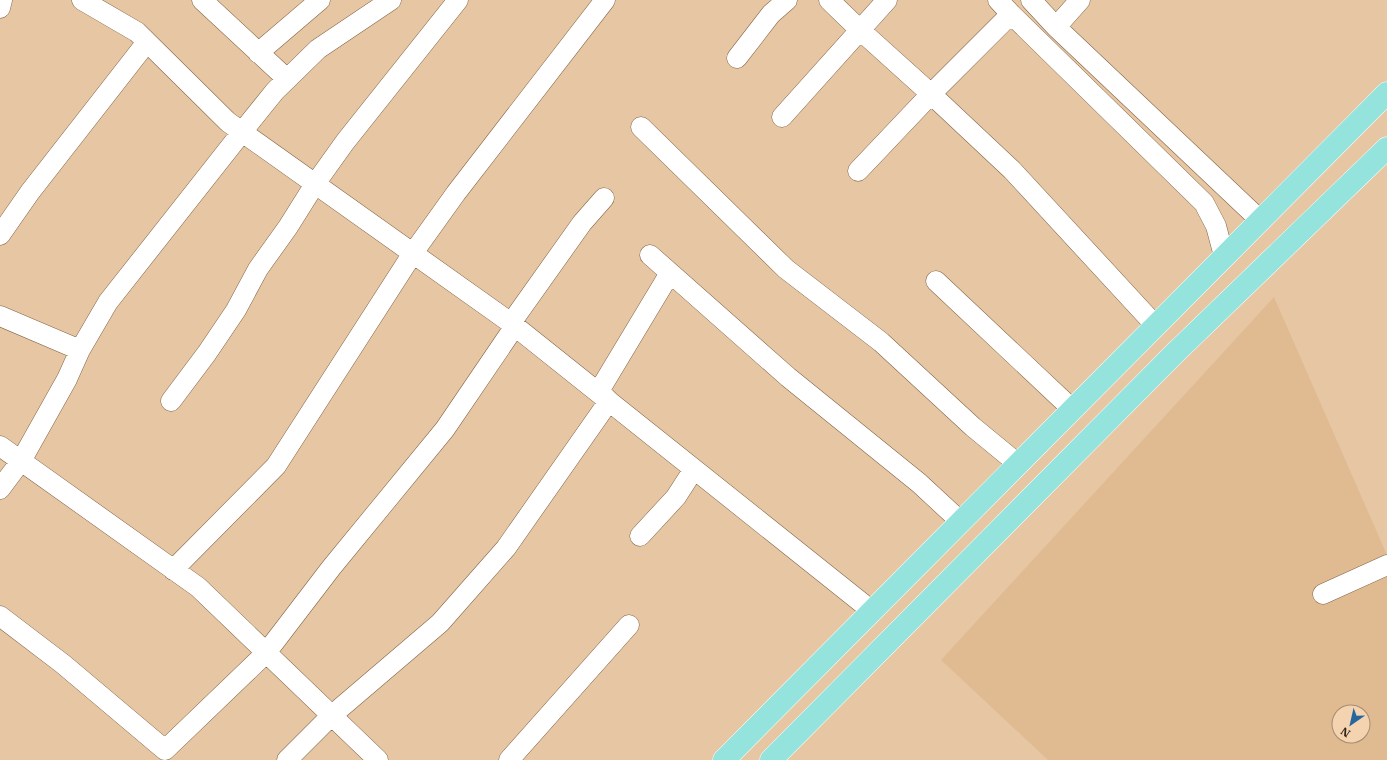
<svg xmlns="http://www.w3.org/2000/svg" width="1387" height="760" viewBox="0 0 1387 760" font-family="'IBM Plex Serif',serif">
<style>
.built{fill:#e0bb92;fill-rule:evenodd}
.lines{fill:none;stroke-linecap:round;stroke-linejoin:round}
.minor-casing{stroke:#836546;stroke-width:21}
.primary-casing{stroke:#fff;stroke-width:23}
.minor{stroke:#fff;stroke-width:20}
.primary{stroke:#95e3dd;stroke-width:22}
</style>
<rect width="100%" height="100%" fill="#e7c6a3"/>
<path class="built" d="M1274 297 1387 555V760H1048L941 660ZM1339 712H1363V736H1339Z"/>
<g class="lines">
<g class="minor-casing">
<path id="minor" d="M82 0 137 32 228 122 511 323 872 611
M202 0 287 79
M829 0 860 30 931 94 858 171
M998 0 1011 14
M1031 0 1056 27 1260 220
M0 8 2 0
M1056 27 1080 0
M258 53 320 0
M737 58 771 14 787 0
M782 117 887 0
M641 127 786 269 881 342 973 427 1018 464
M0 235 30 192 147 42
M650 255 788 377 919 483 960 521
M936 281 1072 409
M0 316 80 350
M511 323 582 223 604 198
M1155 325 1012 170 931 94 1011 14 1204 203 1216 226 1224 256
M171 401 207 353 236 310 258 269 288 227 315 184 345 142 458 0
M0 446 198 587 378 760
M0 489 21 461 67 379 80 350 108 302 242 132 275 91 318 49 391 0
M640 536 676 497 694 469
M173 570 276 466 413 253 456 193 605 0
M1323 594 1387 565
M0 616 63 664 165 750 266 653 331 568 445 429 515 326
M287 760 331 716 440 623 506 548 609 401 599 391 670 273
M509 760 629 625"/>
</g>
<g class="primary-casing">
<path id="primary" d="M724 760 1387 93
M771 760 1174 354 1387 148"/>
</g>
<use href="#minor" class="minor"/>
<use href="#primary" class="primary"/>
</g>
<g transform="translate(1351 724) rotate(214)"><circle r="19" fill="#f4d3b0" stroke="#a68d72"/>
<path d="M0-3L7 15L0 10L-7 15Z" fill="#27669c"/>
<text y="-6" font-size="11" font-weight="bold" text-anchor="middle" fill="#302316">N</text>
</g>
</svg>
